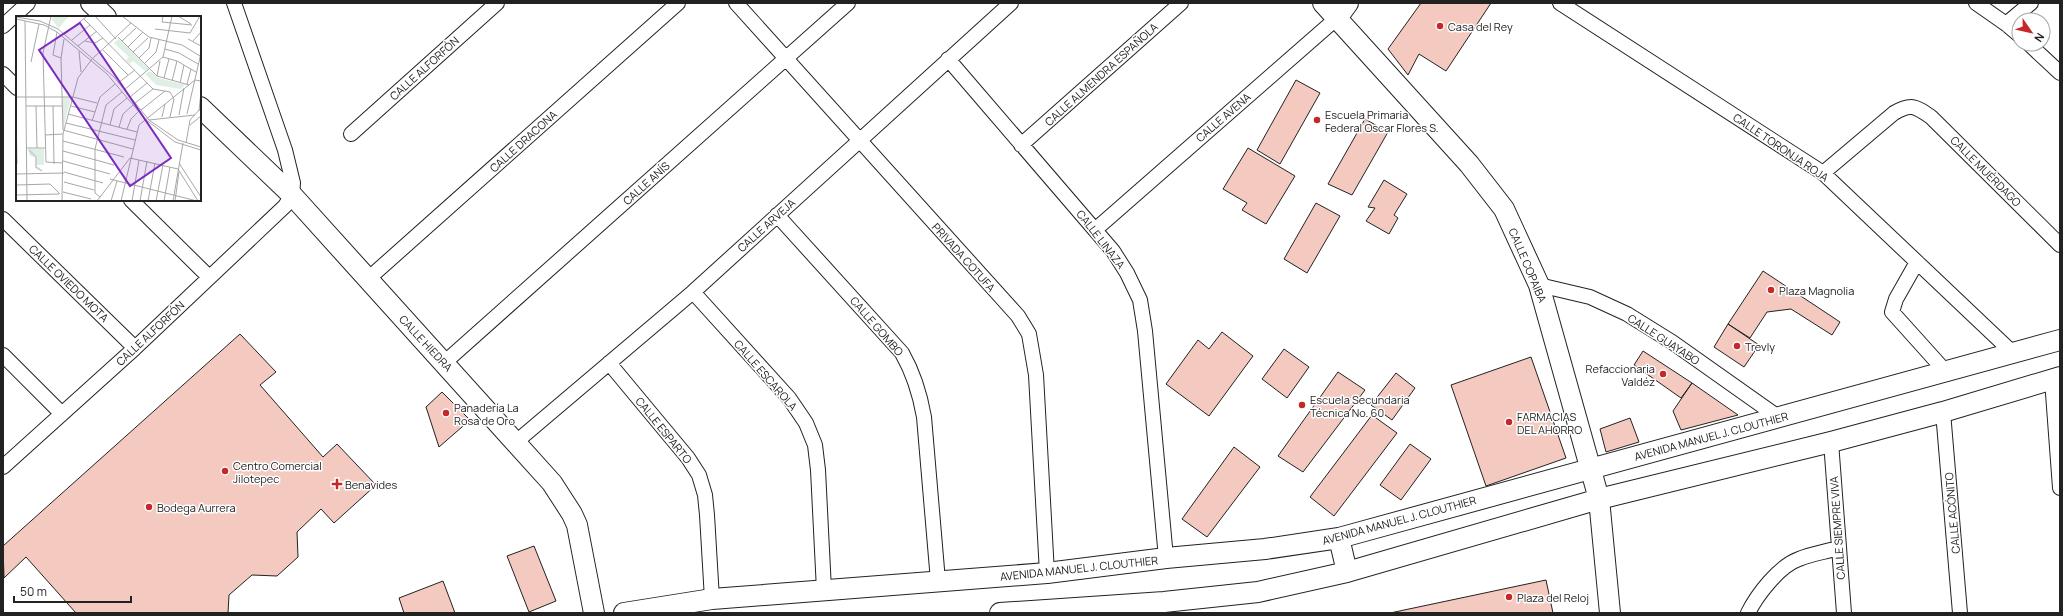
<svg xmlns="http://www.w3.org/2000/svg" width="2063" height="616" viewBox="0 0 2063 616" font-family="Manrope,sans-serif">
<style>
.building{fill:#f3c9c0;stroke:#222}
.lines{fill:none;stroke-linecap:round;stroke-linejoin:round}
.street-casing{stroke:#222;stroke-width:16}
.secondary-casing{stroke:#222;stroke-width:22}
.street{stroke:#fff;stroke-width:14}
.secondary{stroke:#fff;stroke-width:20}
.poi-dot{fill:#c62828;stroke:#fff;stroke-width:1.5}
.labels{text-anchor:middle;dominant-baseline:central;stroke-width:3;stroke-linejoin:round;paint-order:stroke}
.poi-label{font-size:11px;fill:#222;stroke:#fff;text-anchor:start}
.street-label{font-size:11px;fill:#222;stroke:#fff}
.inset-river{fill:none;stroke:#c7d3dd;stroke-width:2}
.inset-road{fill:none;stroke:#a7a7a7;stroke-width:1}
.view{fill:#7b2cbf;fill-opacity:0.15;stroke:#7b2cbf;stroke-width:2}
.inset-edge{fill:none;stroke:#222;stroke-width:2}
</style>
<rect width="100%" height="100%" fill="#fff"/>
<path class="building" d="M1421 3H1491L1446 71 1419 54 1408 75 1388 49Z
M1296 80 1320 93 1280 164 1257 150Z
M1365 119 1388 132 1352 195 1328 184Z
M1248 148 1295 176 1266 224 1242 210 1247 203 1223 189Z
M1384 180 1407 194 1394 215 1398 218 1389 234 1366 221 1375 208 1368 207Z
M1316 203 1340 216 1307 273 1284 259Z
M1763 271 1840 322 1832 335 1791 309 1767 312 1750 338 1728 324Z
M1728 324 1759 345 1744 367 1714 347Z
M1222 332 1253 356 1209 416 1166 384 1198 340 1209 349Z
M240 334 276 372 260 385 323 457 337 444 376 485 334 523 321 509 297 532 298 557 277 576 252 575 229 595 228 613H76L26 557 4 578 3 546Z
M1284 349 1309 367 1287 398 1262 379Z
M1643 351 1692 383 1681 398 1634 365Z
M1531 357 1566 458 1486 486 1451 385Z
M1338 372 1365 390 1303 472 1278 456Z
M1396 373 1415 388 1392 420 1371 405Z
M1692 383 1738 415 1681 430 1673 411Z
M442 392 470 420 439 447 426 407Z
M1372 415 1397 433 1334 516 1310 497Z
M1630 418 1639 442 1606 452 1600 429Z
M1410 444 1431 459 1401 500 1380 485Z
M1234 447 1260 467 1207 537 1182 519Z
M534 546 556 601 529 612 507 556Z
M1546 580 1553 613H1390Z
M443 581 455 613H404L399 598Z"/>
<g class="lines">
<g class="street-casing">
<path id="street" d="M736 3 1018 316 1029 334 1036 375 1047 573
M1560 3 1823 173 2014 354
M1976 3 2006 24 2019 35
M2006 24 2031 3
M3 26 28 3
M2029 44 2060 73
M948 59 1113 251 1127 273 1140 300 1145 331 1166 558
M3 74 17 88
M351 134 497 3
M1021 145 1181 3
M1823 173 1894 113C1911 103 1915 106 1931 117L2060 245
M131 200 209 277
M777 215 902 353C914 374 920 394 924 417L938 581
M3 219 135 348
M1096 229 1337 18
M1917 262 1896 299 1892 312 1946 372
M368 279 678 3
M1539 285 1590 297 1627 314 1672 342 1778 417
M693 292 789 398 806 423 815 445 818 470 824 590
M3 355 62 414
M444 363 848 3
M609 363 688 458 699 475 705 495 707 515 712 599
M2052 380 2060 488
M1943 412 1960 613
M516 442 693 292 1011 3
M1831 442 1844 613
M3 467 135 348 285 206 292 195 293 183 285 150 234 3
M1748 613C1757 595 1779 566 1799 559 1811 554 1825 552 1838 548"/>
</g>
<g class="secondary-casing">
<path id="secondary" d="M91 3 106 17
M1323 3 1469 164 1504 209 1539 285 1599 499 1610 613
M1337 18 1348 3
M200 107 292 195 552 483 572 514 577 525 594 613
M1339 538 1347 572
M624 613 712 599 1047 573 1166 558 1265 549 1339 538 2060 340
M1000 613 1164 602 1258 592 1347 572 1599 499 1831 442 1943 412 2060 377"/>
</g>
<use href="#street" class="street"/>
<use href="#secondary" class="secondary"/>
</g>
<g class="poi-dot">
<circle cx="1440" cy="26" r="4"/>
<circle cx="1317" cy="120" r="4"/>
<circle cx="1771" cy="290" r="4"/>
<circle cx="1737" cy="346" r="4"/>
<circle cx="1663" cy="374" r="4"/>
<circle cx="1302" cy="405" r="4"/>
<circle cx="446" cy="413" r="4"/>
<circle cx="1509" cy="422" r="4"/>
<circle cx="225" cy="471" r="4"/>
<path d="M335 478h4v4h4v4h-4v4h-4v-4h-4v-4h4z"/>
<circle cx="149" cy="507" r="4"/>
<circle cx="1509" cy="597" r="4"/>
</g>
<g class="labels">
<g class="poi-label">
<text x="1448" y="26">Casa del Rey</text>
<text x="1325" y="114">Escuela Primaria<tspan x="1325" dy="13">Federal Oscar Flores S.</tspan></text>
<text x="1779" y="290">Plaza Magnolia</text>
<text x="1745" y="346">Trevly</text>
<text x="1655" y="368" text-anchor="end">Refaccionaria<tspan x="1655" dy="13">Valdéz</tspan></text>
<text x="1310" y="399">Escuela Secundaria<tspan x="1310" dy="13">Técnica No. 60</tspan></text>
<text x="454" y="407">Panadería La<tspan x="454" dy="13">Rosa de Oro</tspan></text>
<text x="1517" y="416">FARMACIAS<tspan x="1517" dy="13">DEL AHORRO</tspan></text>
<text x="233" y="465">Centro Comercial<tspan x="233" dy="13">Jilotepec</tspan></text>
<text x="345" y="484">Benavides</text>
<text x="157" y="507">Bodega Aurrera</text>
<text x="1517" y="597">Plaza del Reloj</text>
</g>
<g class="street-label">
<text transform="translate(424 68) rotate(-42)">CALLE ALFORFÓN</text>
<text transform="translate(1101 74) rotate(-42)">CALLE ALMENDRA ESPAÑOLA</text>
<text transform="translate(1223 117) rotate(-41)">CALLE AVENA</text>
<text transform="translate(523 141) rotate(-42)">CALLE DRACONA</text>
<text transform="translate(1781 147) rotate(34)">CALLE TORONJA ROJA</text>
<text transform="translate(1986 171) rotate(45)">CALLE MUÉRDAGO</text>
<text transform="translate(646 183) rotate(-42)">CALLE ANÍS</text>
<text transform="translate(766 225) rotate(-42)">CALLE ARVEJA</text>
<text transform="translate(1101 239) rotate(52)">CALLE LINAZA</text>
<text transform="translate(964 257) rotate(48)">PRIVADA COTUFA</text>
<text transform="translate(1528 265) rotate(67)">CALLE COPAIBA</text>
<text transform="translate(69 283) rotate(44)">CALLE OVIEDO MOTA</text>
<text transform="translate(877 326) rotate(49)">CALLE GOMBO</text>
<text transform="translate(150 333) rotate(-43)">CALLE ALFORFÓN</text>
<text transform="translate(1664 339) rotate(33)">CALLE GUAYABO</text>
<text transform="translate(426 343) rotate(47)">CALLE HIEDRA</text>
<text transform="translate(766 375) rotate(49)">CALLE ESCAROLA</text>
<text transform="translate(664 430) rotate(51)">CALLE ESPARTO</text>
<text transform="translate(1711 436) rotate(-15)">AVENIDA MANUEL J. CLOUTHIER</text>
<text transform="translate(1952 513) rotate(-95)">CALLE ACÓNITO</text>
<text transform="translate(1399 520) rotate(-15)">AVENIDA MANUEL J. CLOUTHIER</text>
<text transform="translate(1837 528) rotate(-94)">CALLE SIEMPRE VIVA</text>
<text transform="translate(1079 568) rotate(-6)">AVENIDA MANUEL J. CLOUTHIER</text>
</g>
</g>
<g transform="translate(16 16)">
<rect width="185" height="185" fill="#fff"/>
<path d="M37 0 45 1 53 0 43 12 36 4ZM103 23 133 53 129 55 117 45 114 48 110 44 113 41 98 27ZM134 55 142 62 169 69 165 73 140 69 129 58ZM47 81 55 82 47 113ZM12 133H28V149H19V141L14 140Z" fill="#e0efe3"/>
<path class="inset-river" d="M13 134 20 141V151L26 155"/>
<path class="inset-road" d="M35 0 27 37 30 146 47 147M79 0 100 23M106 0 133 21 166 29 184 40M147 0 146 6 176 9M162 0 175 8M0 1 24 5 42 13 98 61 133 104 162 124 185 131M0 3 28 9 41 16 91 58 129 103 159 126 185 134M68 3 137 73 154 76 158 83 154 101M9 5 11 185M139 13 174 17 184 0M41 16 37 39 45 42M49 18 71 0M102 21 141 60 173 69M48 23 45 42 47 114 117 133M172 23 185 30M56 24 74 9M69 25 79 27 87 22M106 25 120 12M177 25 185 16M62 30 81 15M112 31 127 16M149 33 163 37 182 48M87 34 112 59M63 35 65 56M117 36 132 22M147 41 161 45 180 56M123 42 133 32 135 22M15 46 23 8M128 48 140 36 143 24M141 60 144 45M148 62 153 43M156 65 161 45M102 67 119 54M164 67 168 49M171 68 175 53M108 74 147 41 156 0M0 81H57L81 87M114 81 131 67M119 87 137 73M10 90H46M20 90 21 132M37 90 38 148M55 90 79 96M125 94 149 75M0 95 1 148M183 95 185 76M52 98 121 116M171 98 185 37M163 99 168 72M146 101 149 88M133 104 179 99M76 105 84 81 99 68M50 107 119 124M94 109 98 93 111 82M174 109 185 100M103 111 107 98 117 89M111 113 115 103 122 96M29 119 47 118M47 125 108 141M170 127 174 104 185 92M10 132H29M47 135 98 149M47 145 94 158M163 147 185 181M162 153 182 185M48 156 87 167M0 158 48 157M94 163 181 185M48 166 78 174M0 169 34 168 44 178M47 176 75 183M0 179 43 178M84 181 79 177V133L90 89 106 76M46 185 47 118 62 62 76 43 115 7M81 185 114 142 162 153M95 185 101 165M105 185 123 109 179 64 185 65M116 185 123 144M124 185 131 145M132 185 139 147M140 185 147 149M148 185 154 151M157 185 167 127M159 185 163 156"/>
<path class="view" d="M64 7 155 142 114 170 23 34Z"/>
<rect width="185" height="185" class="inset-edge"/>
</g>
<rect width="2063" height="616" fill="none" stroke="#222222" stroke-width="8"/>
<g transform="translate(2031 32) rotate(124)"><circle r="19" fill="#ffffff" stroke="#a7a7a7"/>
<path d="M0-3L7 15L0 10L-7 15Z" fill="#c62828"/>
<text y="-6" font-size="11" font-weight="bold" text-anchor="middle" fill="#222222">N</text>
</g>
<path d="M14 596v6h117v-6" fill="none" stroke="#222222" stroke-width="2"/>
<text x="20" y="596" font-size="12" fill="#222222" stroke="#ffffff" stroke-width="3" paint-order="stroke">50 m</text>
</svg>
